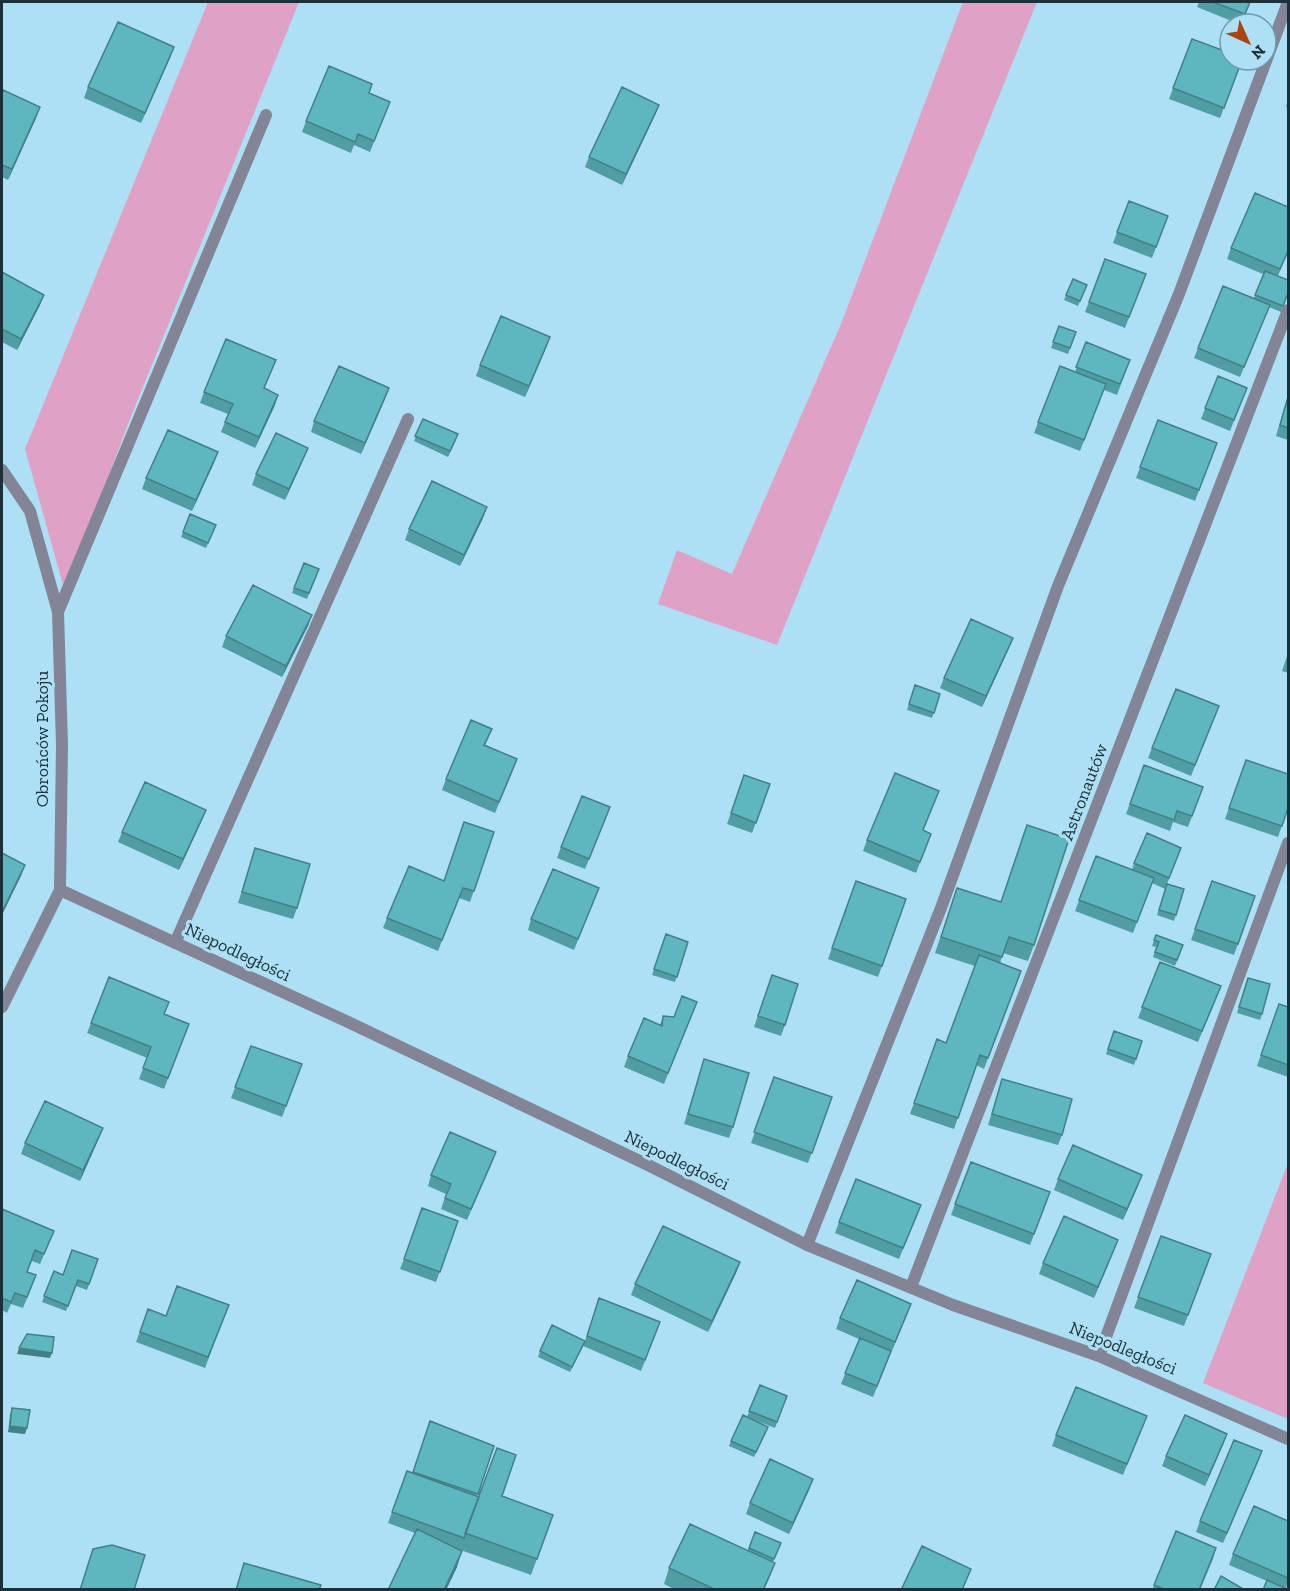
<svg xmlns="http://www.w3.org/2000/svg" width="1290" height="1591" viewBox="0 0 1290 1591" font-family="'Zilla Slab',serif">
<style>
.green{fill:#dfa2c6}
.lines{fill:none;stroke-linecap:round;stroke-linejoin:round}
.lane{stroke:#838496;stroke-width:12}
.street{stroke:#838496;stroke-width:12}
.wall{fill:#519da4}
.shaded-wall{fill:#428086}
.building{fill:#5eb7bf;stroke:#428086;stroke-width:1.5}
.labels{text-anchor:middle;dominant-baseline:central;stroke-width:6;stroke-linejoin:round;paint-order:stroke}
.street-label{font-size:18px;fill:#1b3038;stroke:#ade0f4}
</style>
<rect width="100%" height="100%" fill="#ade0f4"/>
<path class="green" d="M208 2H299L128 424 65 592 25 449Z
M963 2H1037L777 645 658 604 677 550 732 574 841 324Z
M1288 1163V1419L1203 1383Z"/>
<g class="lines">
<path class="lane" d="M58 612 266 115
M175 943 408 419
M807 1245 941 908 1058 586 1179 294 1288 2"/>
<path class="street" d="M2 470 30 511 58 612 62 745 60 890 2 1007
M60 890 346 1021 648 1165 807 1245 953 1305 1099 1356 1288 1439
M911 1287 1288 310
M1099 1356 1288 843"/>
</g>
<path class="wall" d="M1199 2H1250L1242 24H1239L1197 7Z
M1192 39 1242 60 1220 118 1169 99Z
M174 47 170 58 141 123 84 98 88 87Z
M369 93 390 102 370 152 354 145 351 153 302 132 306 121Z
M2 94 36 118 8 180 2 177Z
M1288 99V108L1286 107Z
M659 105 655 115 622 185 585 167 589 157Z
M1129 201 1168 216 1152 258 1113 243Z
M1231 248 1288 252 1278 276 1288 294 1281 312 1269 307 1240 377 1194 358 1198 348 1254 298 1263 274 1227 259Z
M1105 259 1146 274 1125 328 1085 312Z
M2 272 40 305 17 350 2 342Z
M1087 285 1078 306 1064 300 1066 295Z
M1059 326 1076 332 1068 354 1051 348Z
M1086 342 1130 360 1117 395 1104 390 1080 451 1034 433 1060 366 1075 372Z
M546 348 525 397 476 376 480 365Z
M1218 376 1247 388 1230 431 1201 419Z
M265 389 275 405 255 448 221 432 228 414 200 403 204 392Z
M1288 395V440L1276 436Z
M385 399 361 454 311 432 314 421Z
M423 419 456 440 448 457 414 441Z
M1158 420 1217 443 1195 501 1136 478Z
M218 452 192 511 142 489 146 478Z
M304 458 285 500 252 485 256 474Z
M190 514 216 525 206 548 181 537Z
M483 518 460 566 405 540 409 529Z
M304 563 319 569 307 599 292 593Z
M308 626 282 677 222 647 226 636Z
M1009 648 982 707 940 688 944 678Z
M1288 653V673L1282 671Z
M915 685 940 694 932 718 907 710Z
M1219 706 1191 776 1148 758 1152 748Z
M492 729 485 746 513 770 495 813 442 790 446 779Z
M1246 760 1288 808 1278 837 1225 819Z
M1144 765 1203 787 1188 827 1173 822 1170 831 1126 814Z
M744 775 770 784 752 833 727 824Z
M206 810 202 820 179 870 118 842 122 832Z
M606 818 585 869 557 858 561 847Z
M923 830 931 834 916 873 863 851 867 840Z
M494 832 470 902 459 898 438 951 383 928 387 918 444 881Z
M255 848 297 908 293 919 238 903Z
M1181 848 1167 884 1184 889 1174 921 1157 915 1165 889 1152 883 1133 933 1075 911 1096 856 1132 870 1134 863Z
M856 881 906 899 878 977 828 959Z
M1212 881 1255 896 1234 955 1191 940Z
M599 888 574 950 528 930 531 919Z
M957 888 1034 945 1028 961 1003 953 1000 963 1021 971 984 1069 976 1065 954 1129 910 1114 937 1039 946 1043 975 966 935 953Z
M666 934 688 942 675 982 652 975Z
M1156 935 1183 945 1175 966 1153 957 1156 947 1152 946Z
M1160 962 1217 997 1198 1042 1138 1018Z
M1248 978 1262 1014 1260 1020 1237 1013Z
M768 986 785 1025 781 1036 754 1027Z
M697 1002 664 1084 624 1067 628 1056 660 1025 663 1016 674 1017Z
M1279 1004 1288 1007V1077L1257 1066Z
M165 1014 189 1024 164 1089 139 1079 147 1058 87 1033 91 1023Z
M1114 1031 1142 1041 1134 1065 1106 1054Z
M251 1046 302 1064 282 1117 231 1098Z
M704 1059 733 1127 729 1138 684 1124Z
M774 1077 832 1097 808 1163 751 1143Z
M1002 1079 1062 1135 1058 1145 988 1125Z
M99 1138 80 1181 21 1154 25 1143Z
M971 1162 1050 1192 1030 1245 951 1215Z
M492 1163 467 1220 441 1209 446 1194 428 1186 431 1175Z
M1142 1175 1123 1220 1054 1190 1058 1179Z
M2 1209 54 1231 40 1264 32 1261 27 1272 32 1286 23 1308 11 1304 7 1313 2 1310Z
M917 1216 899 1259 835 1233 839 1222Z
M458 1221 436 1282 400 1269 404 1259Z
M1161 1236 1211 1254 1184 1326 1134 1308Z
M1118 1240 1094 1298 1039 1274 1043 1263Z
M98 1259 87 1290 76 1286 66 1311 42 1302 54 1271 63 1275Z
M740 1262 736 1273 708 1332 631 1295 635 1284Z
M599 1298 660 1322 641 1371 583 1346 570 1372 538 1357 540 1351 585 1341Z
M911 1304 873 1397 841 1384 859 1339 836 1329 840 1318Z
M229 1305 205 1368 136 1342 148 1309 166 1316Z
M760 1385 787 1396 775 1428 747 1417Z
M12 1408 25 1434 8 1432 10 1414Z
M1147 1416 1123 1475 1052 1446 1056 1435Z
M430 1421 494 1446 477 1496H502L553 1515 531 1575 455 1548 457 1567 446 1590H388L415 1533 388 1523 407 1471 413 1473Z
M766 1432 754 1457 729 1446 731 1441Z
M1227 1434 1205 1486 1162 1466 1166 1456Z
M1262 1451 1223 1543 1196 1532 1200 1521Z
M809 1490 789 1534 746 1514 750 1503Z
M1288 1521V1581L1286 1588 1267 1581 1229 1565 1233 1554Z
M1176 1531 1216 1548 1213 1559 1200 1590H1152Z
M755 1532 781 1543 773 1562 775 1563 769 1579 764 1590H676L664 1584 669 1568 748 1550Z"/>
<path class="shaded-wall" d="M174 47 170 58 141 123 145 113Z
M659 105 655 115 622 185 626 174Z
M40 107 36 118 8 180 12 169Z
M44 295 40 305 17 350 21 339Z
M550 337 546 348 525 397 529 386Z
M389 388 385 399 361 454 365 443Z
M278 395 275 405 255 448 259 437Z
M308 448 304 458 285 500 289 489Z
M218 452 214 463 192 511 196 500Z
M487 507 483 518 460 566 464 555Z
M312 615 308 626 282 677 286 666Z
M1013 638 1009 648 982 707 986 696Z
M206 810 202 820 179 870 183 859Z
M25 865 21 876 2 915V912Z
M103 1128 99 1138 80 1181 83 1170Z
M1142 1175 1138 1186 1123 1220 1127 1209Z
M1118 1240 1114 1250 1094 1298 1098 1287Z
M740 1262 736 1273 708 1332 712 1321Z
M911 1304 907 1315 891 1353 895 1342Z
M19 1348 52 1353 50 1358 17 1354Z
M10 1426 27 1428 25 1434 8 1432Z
M1227 1434 1223 1445 1205 1486 1209 1475Z
M1262 1451 1258 1462 1223 1543 1227 1533Z
M813 1479 809 1490 789 1534 793 1523Z
M462 1551 457 1567 446 1590H444Z"/>
<path class="building" d="M1213 2H1250L1245 14Z
M118 22 174 47 145 113 88 87Z
M1192 39 1230 53V60H1242L1224 108 1173 88Z
M329 66 372 84 369 93 390 102 374 141 358 134 355 142 306 121Z
M622 87 659 105 626 174 589 157Z
M3 90 40 107 12 169 2 165V94Z
M1255 193 1288 207V251L1280 269 1231 248Z
M1129 201 1168 216 1156 247 1117 232Z
M1105 259 1146 274 1129 317 1089 302Z
M1265 271 1288 280V293L1283 306 1255 295Z
M2 272 44 295 21 339 2 329Z
M1073 279 1087 285 1080 301 1066 295Z
M1223 286 1270 305 1244 367 1198 348Z
M501 316 550 337 529 386 480 365Z
M1059 326 1076 332 1070 348 1053 342Z
M226 339 276 360 264 388 278 395 259 437 225 422 233 404 204 392Z
M1086 342 1130 360 1120 384 1076 367Z
M339 366 389 388 365 443 314 421Z
M1060 366 1106 384 1084 440 1038 422Z
M1218 376 1247 388 1234 420 1205 408Z
M1288 397V428L1280 425Z
M423 419 458 434 450 451 415 436Z
M1158 420 1217 443 1199 490 1140 467Z
M168 430 218 452 196 500 146 478Z
M276 433 308 448 289 489 256 474Z
M432 481 487 507 464 555 409 529Z
M190 514 216 525 208 543 183 532Z
M304 563 319 569 309 593 294 588Z
M253 585 312 615 286 666 226 636Z
M971 619 1013 638 986 696 944 678Z
M915 685 940 694 934 713 909 704Z
M1176 689 1219 706 1195 765 1152 748Z
M471 720 492 729 484 745 517 759 499 802 446 779Z
M1246 760 1288 774V808L1282 826 1229 808Z
M1144 765 1203 787 1192 816 1177 811 1174 820 1130 804Z
M895 773 939 791 923 830 931 834 920 862 867 840Z
M744 775 770 784 756 823 731 813Z
M145 782 206 810 183 859 122 832Z
M582 796 610 807 589 859 561 847Z
M464 822 494 832 474 891 463 888 442 940 387 918 409 866 444 881Z
M1027 825 1069 839 1034 945 1009 937 1002 957 941 937 957 888 1001 902Z
M1147 833 1181 848 1169 878 1134 863Z
M255 848 310 864 297 908 242 892Z
M2 853 25 865 2 912Z
M1096 856 1154 878 1137 922 1079 900Z
M553 869 599 888 578 939 531 919Z
M856 881 906 899 882 966 832 948Z
M1212 881 1255 896 1238 944 1195 929Z
M1167 884 1184 889 1176 915 1159 910Z
M666 934 688 942 677 977 654 969Z
M1156 935 1183 945 1177 960 1155 952 1159 942 1154 940Z
M979 955 1021 971 988 1058 980 1055 958 1118 914 1103 937 1039 946 1043Z
M1160 962 1221 986 1202 1031 1142 1007Z
M772 975 798 984 785 1025 758 1016Z
M109 977 169 1002 164 1014 189 1024 168 1078 143 1068 151 1047 91 1023Z
M1248 978 1270 984 1262 1014 1239 1007Z
M682 996 697 1002 668 1073 628 1056 644 1018 662 1026 663 1016 674 1017Z
M1279 1004 1288 1007V1065L1261 1055Z
M1114 1031 1142 1041 1136 1059 1108 1049Z
M251 1046 302 1064 286 1106 235 1087Z
M704 1059 749 1073 733 1127 688 1114Z
M774 1077 832 1097 812 1153 754 1132Z
M1002 1079 1072 1099 1062 1135 992 1114Z
M45 1101 103 1128 83 1170 25 1143Z
M450 1132 496 1152 471 1209 445 1198 451 1184 431 1175Z
M1073 1145 1142 1175 1127 1209 1058 1179Z
M971 1162 1050 1192 1034 1234 955 1204Z
M856 1179 921 1205 903 1248 839 1222Z
M422 1208 458 1221 440 1272 404 1259Z
M2 1209 54 1231 44 1254 35 1250 27 1272 36 1275 27 1297 15 1293 11 1302 2 1298Z
M1064 1216 1118 1240 1098 1287 1043 1263Z
M663 1226 740 1262 712 1321 635 1284Z
M1161 1236 1211 1254 1188 1315 1138 1297Z
M72 1250 98 1259 89 1284 78 1280 68 1306 44 1296 54 1271 63 1275Z
M857 1280 911 1304 895 1342 840 1318Z
M177 1286 229 1305 208 1357 140 1332 148 1309 166 1316Z
M599 1298 660 1322 645 1360 587 1336Z
M552 1325 585 1341 572 1367 540 1351Z
M27 1334 54 1337 52 1353 19 1348Z
M860 1338 891 1351 877 1386 845 1373Z
M760 1385 787 1396 777 1422 749 1411Z
M1076 1387 1147 1416 1127 1464 1056 1435Z
M12 1408 30 1410 27 1428 10 1426Z
M743 1415 768 1427 756 1452 731 1441Z
M1185 1415 1227 1434 1209 1475 1166 1456Z
M430 1421 494 1446 478 1494 413 1472Z
M1234 1440 1262 1451 1227 1533 1200 1521Z
M497 1448 516 1455 502 1496 553 1515 537 1559 465 1533Z
M770 1459 813 1479 793 1523 750 1503Z
M407 1471 479 1497 464 1538 392 1512Z
M1254 1506 1288 1521V1578L1233 1554Z
M690 1524 775 1563 763 1590H716L669 1568Z
M417 1529 462 1551 444 1590H388Z
M1176 1531 1216 1548 1199 1590H1166L1154 1585Z
M755 1532 781 1543 774 1559 749 1548Z
M112 1545 145 1555 134 1590H80L93 1549Z
M922 1546 971 1569 962 1590H906L902 1588Z
M244 1563 321 1585 319 1590H236Z
M1221 1576 1245 1590H1214Z
M1267 1580 1287 1589V1590H1263Z"/>
<g class="labels">
<g class="street-label">
<text transform="translate(42 739) rotate(-90)">Obrońców Pokoju</text>
<text transform="translate(1084 792) rotate(-69)">Astronautów</text>
<text transform="translate(238 952) rotate(25)">Niepodległości</text>
<text transform="translate(677 1160) rotate(26)">Niepodległości</text>
<text transform="translate(1123 1348) rotate(22)">Niepodległości</text>
</g>
</g>
<rect width="1290" height="1591" fill="none" stroke="#1b3038" stroke-width="6"/>
<g transform="translate(1248 42) rotate(135)"><circle r="28" fill="#ade0f4" stroke="#739aa9" stroke-width="1.5"/>
<path d="M0-4.5L10 22L0 15L-10 22Z" fill="#a9460f"/>
<text y="-9" font-size="16" font-weight="bold" text-anchor="middle" fill="#1b3038">N</text>
</g>
</svg>
